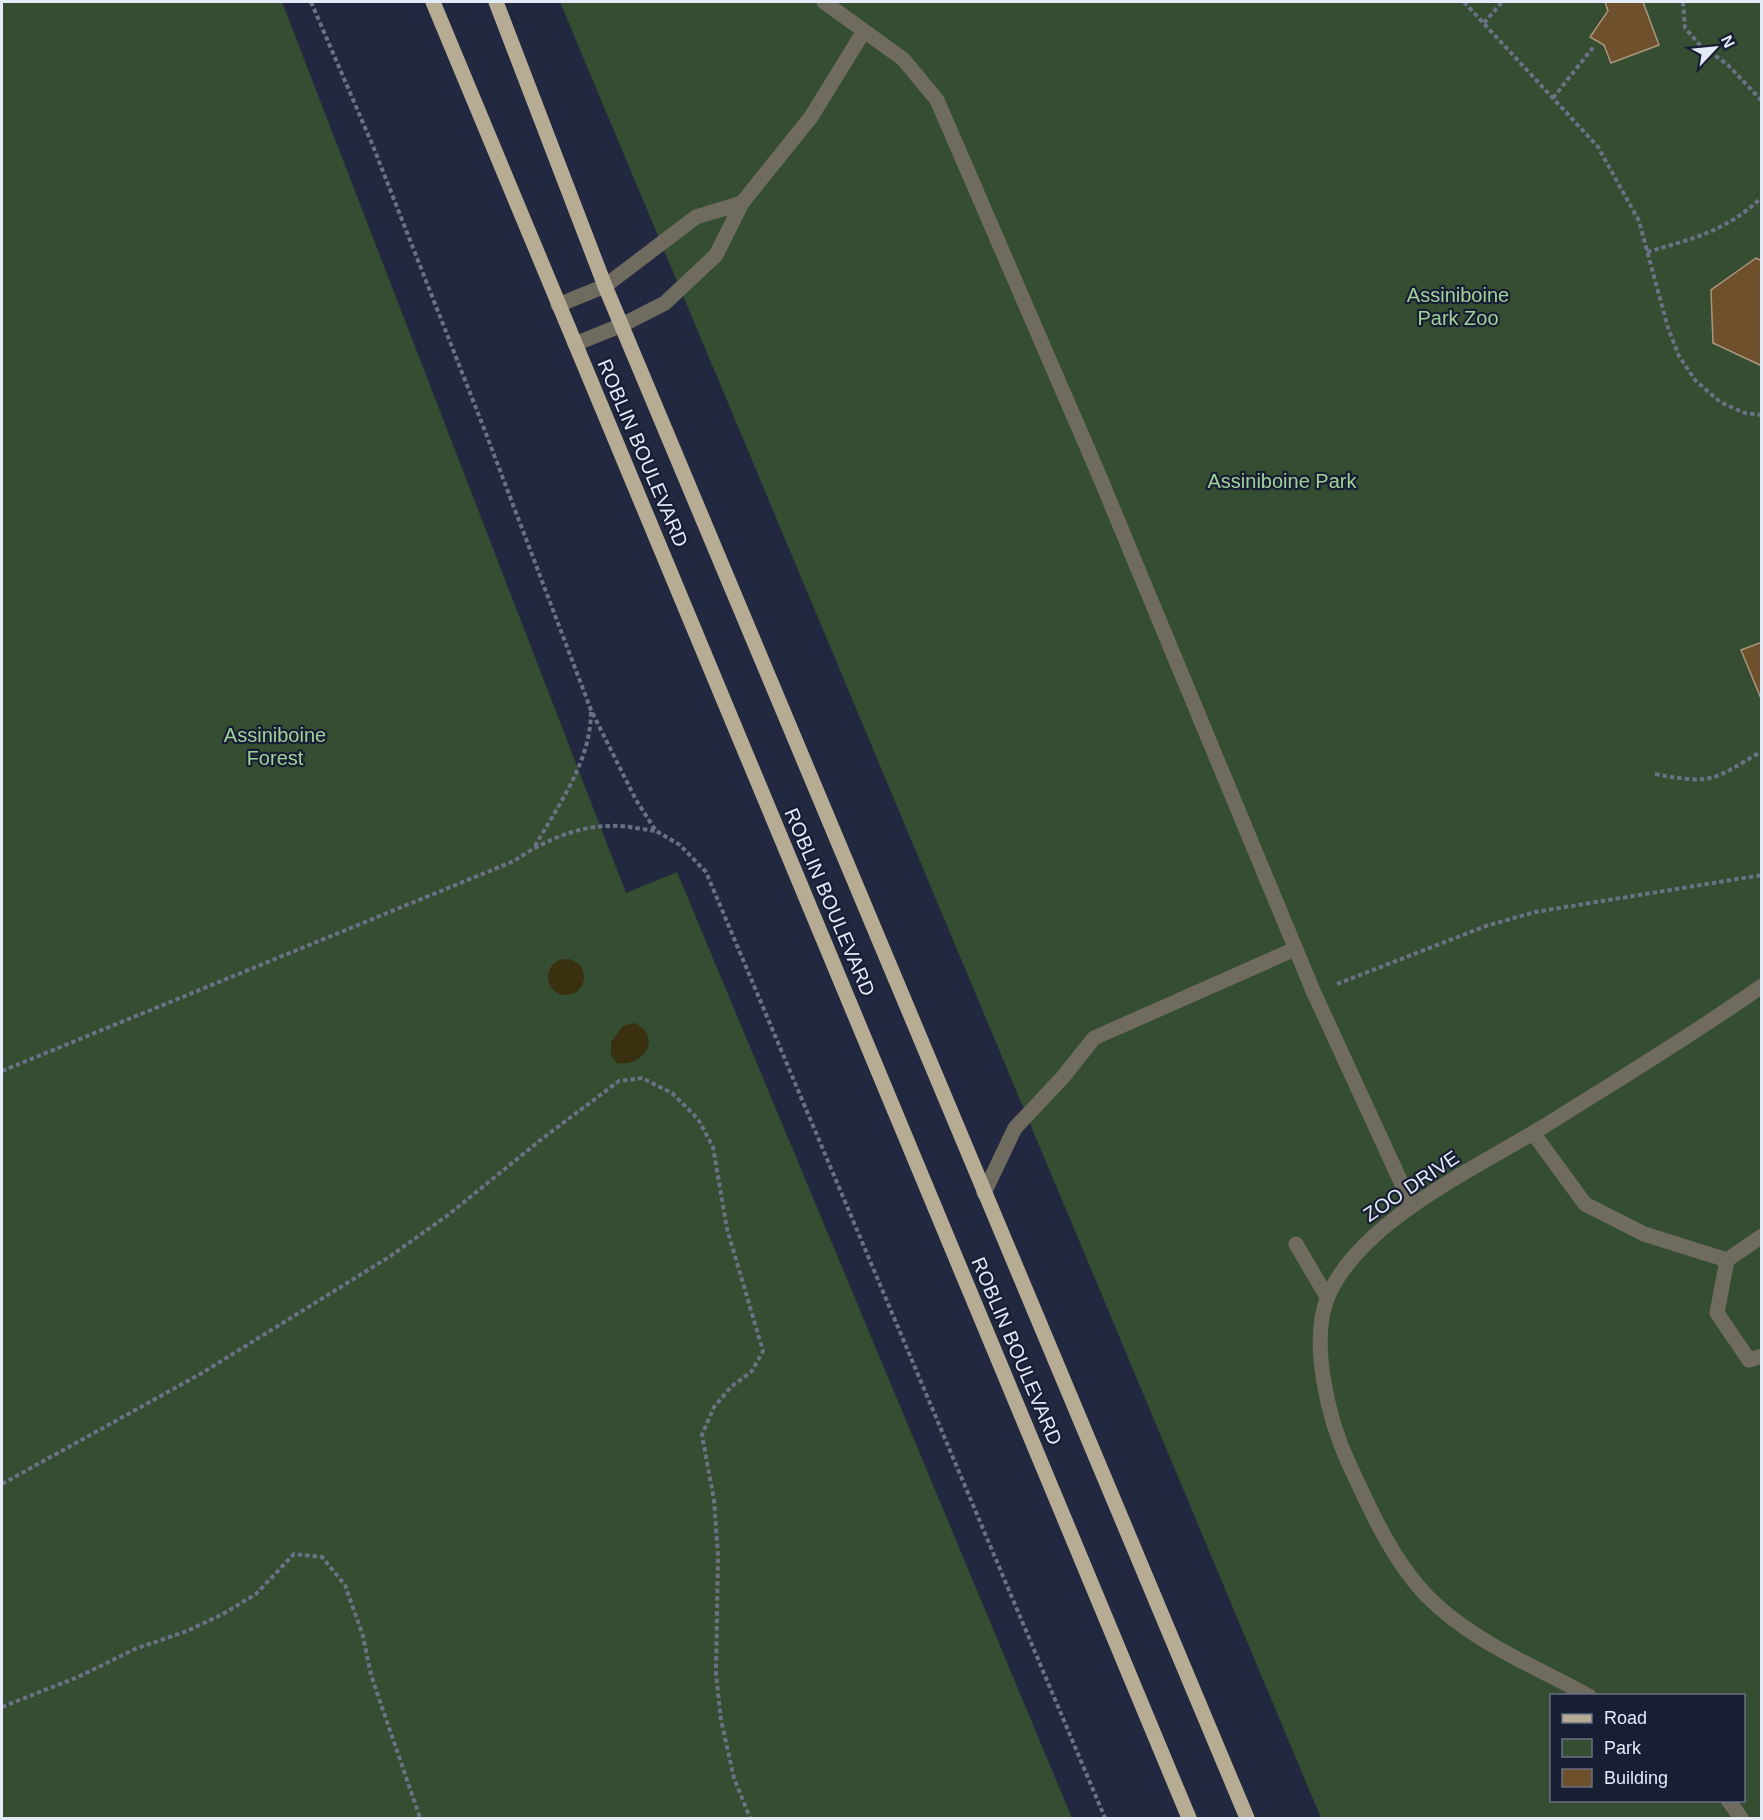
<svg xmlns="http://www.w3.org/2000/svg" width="1763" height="1820" viewBox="0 0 1763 1820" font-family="Arial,sans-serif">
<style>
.green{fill:#354d30;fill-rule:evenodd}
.sand{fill:#393010}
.building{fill:#6e512c;stroke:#ab967d;stroke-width:1.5}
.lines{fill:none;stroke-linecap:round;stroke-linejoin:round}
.path{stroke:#6b7185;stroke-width:4;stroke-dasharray:4.5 3;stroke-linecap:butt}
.minor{stroke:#706b5f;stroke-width:15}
.major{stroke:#b6ac93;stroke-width:15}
.labels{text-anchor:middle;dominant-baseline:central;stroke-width:4.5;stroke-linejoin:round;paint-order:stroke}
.park-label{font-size:20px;fill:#a1d298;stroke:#181e34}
.street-label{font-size:20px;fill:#e5eaf9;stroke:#181e34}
</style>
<rect width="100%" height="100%" fill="#22283f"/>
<path class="green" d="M2 2H282L626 893 677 872 1072 1818H2Z
M560 2H1761V1818H1321ZM1552 1696H1744V1800H1552Z"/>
<path class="sand" d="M548 977a18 18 0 1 1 36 0a18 18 0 1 1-36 0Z
M635 1023C664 1039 642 1067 617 1063L611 1055V1042L623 1026Z"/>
<path class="building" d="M1605 2H1643L1659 45 1611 63 1604 45 1590 37 1608 11Z
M1756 258 1762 261V366L1713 343 1711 290Z
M1762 642V701L1741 650Z"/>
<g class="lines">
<path class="path" d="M311 2 373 146 485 431 591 710 636 800 656 831 680 845 706 872 1105 1818
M1464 2 1598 147 1639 221 1668 328 1679 356 1695 380 1720 402 1745 413 1762 415
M1683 2 1685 28 1699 44 1728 65 1762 101
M1484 23 1502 2
M1553 98 1595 45
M1647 252C1692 239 1727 231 1762 197
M1655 774C1713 785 1713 780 1762 751
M535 846C559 804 591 761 591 711
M1337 984 1486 926 1535 912 1762 875
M2 1071 514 861C540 843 576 826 609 826 624 825 640 829 655 831
M2 1484 202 1373 389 1257 448 1215 543 1138 619 1081 642 1078 672 1093 698 1119 713 1147 727 1229 763 1351 752 1371 731 1387 714 1407 702 1435 714 1500 718 1556 716 1674 721 1720 734 1778 750 1818
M2 1707 78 1677 135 1649 187 1631 223 1614 256 1594 294 1554 322 1557 345 1585 363 1636 371 1675 420 1818"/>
<path class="minor" d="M824 2 903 59 937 100 1096 468 1314 993 1412 1206
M558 305 605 286 696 217 742 203
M575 344 622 325 665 303 716 255 742 203 811 117 864 31
M1533 1133 1585 1204 1644 1234 1727 1260
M984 1193 1015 1128 1063 1077 1094 1038 1295 949
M1762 1236 1727 1260 1717 1313 1749 1360 1762 1356
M1296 1244 1327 1297
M1589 1696C1534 1666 1471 1641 1427 1596 1392 1560 1370 1509 1349 1464 1329 1421 1308 1340 1329 1294 1363 1220 1474 1169 1543 1127 1616 1081 1691 1036 1762 986
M1728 1800 1741 1818"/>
<path class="major" d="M433 2 1189 1818
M496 2 605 286 1247 1818"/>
</g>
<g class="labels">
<g class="park-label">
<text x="1458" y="295">Assiniboine<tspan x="1458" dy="23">Park Zoo</tspan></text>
<text x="1282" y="481">Assiniboine Park</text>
<text x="275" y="735">Assiniboine<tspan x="275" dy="23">Forest</tspan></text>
</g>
<g class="street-label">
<text transform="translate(643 453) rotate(67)">ROBLIN BOULEVARD</text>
<text transform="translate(830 902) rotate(67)">ROBLIN BOULEVARD</text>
<text transform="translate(1411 1186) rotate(-34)">ZOO DRIVE</text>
<text transform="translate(1017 1351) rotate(67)">ROBLIN BOULEVARD</text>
</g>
</g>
<rect width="1763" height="1820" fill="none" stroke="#e5eaf9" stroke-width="6"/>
<rect x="1550" y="1694" width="195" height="108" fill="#181e34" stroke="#6a7083" stroke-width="1.5"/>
<rect x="1562" y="1714" width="30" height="9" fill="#b6ac93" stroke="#6a7083" stroke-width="1.5"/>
<text x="1604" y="1724" font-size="18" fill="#e5eaf9">Road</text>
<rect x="1562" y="1739" width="30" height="18" fill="#354d30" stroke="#6a7083" stroke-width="1.5"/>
<text x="1604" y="1754" font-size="18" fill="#e5eaf9">Park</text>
<rect x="1562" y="1769" width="30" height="18" fill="#6e512c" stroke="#6a7083" stroke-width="1.5"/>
<text x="1604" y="1784" font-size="18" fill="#e5eaf9">Building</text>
<g transform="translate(1715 48) rotate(64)" stroke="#181e34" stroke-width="4.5" paint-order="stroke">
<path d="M0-4.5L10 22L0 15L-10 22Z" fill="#e5eaf9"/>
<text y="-9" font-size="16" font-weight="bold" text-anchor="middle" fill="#e5eaf9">N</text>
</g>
</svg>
